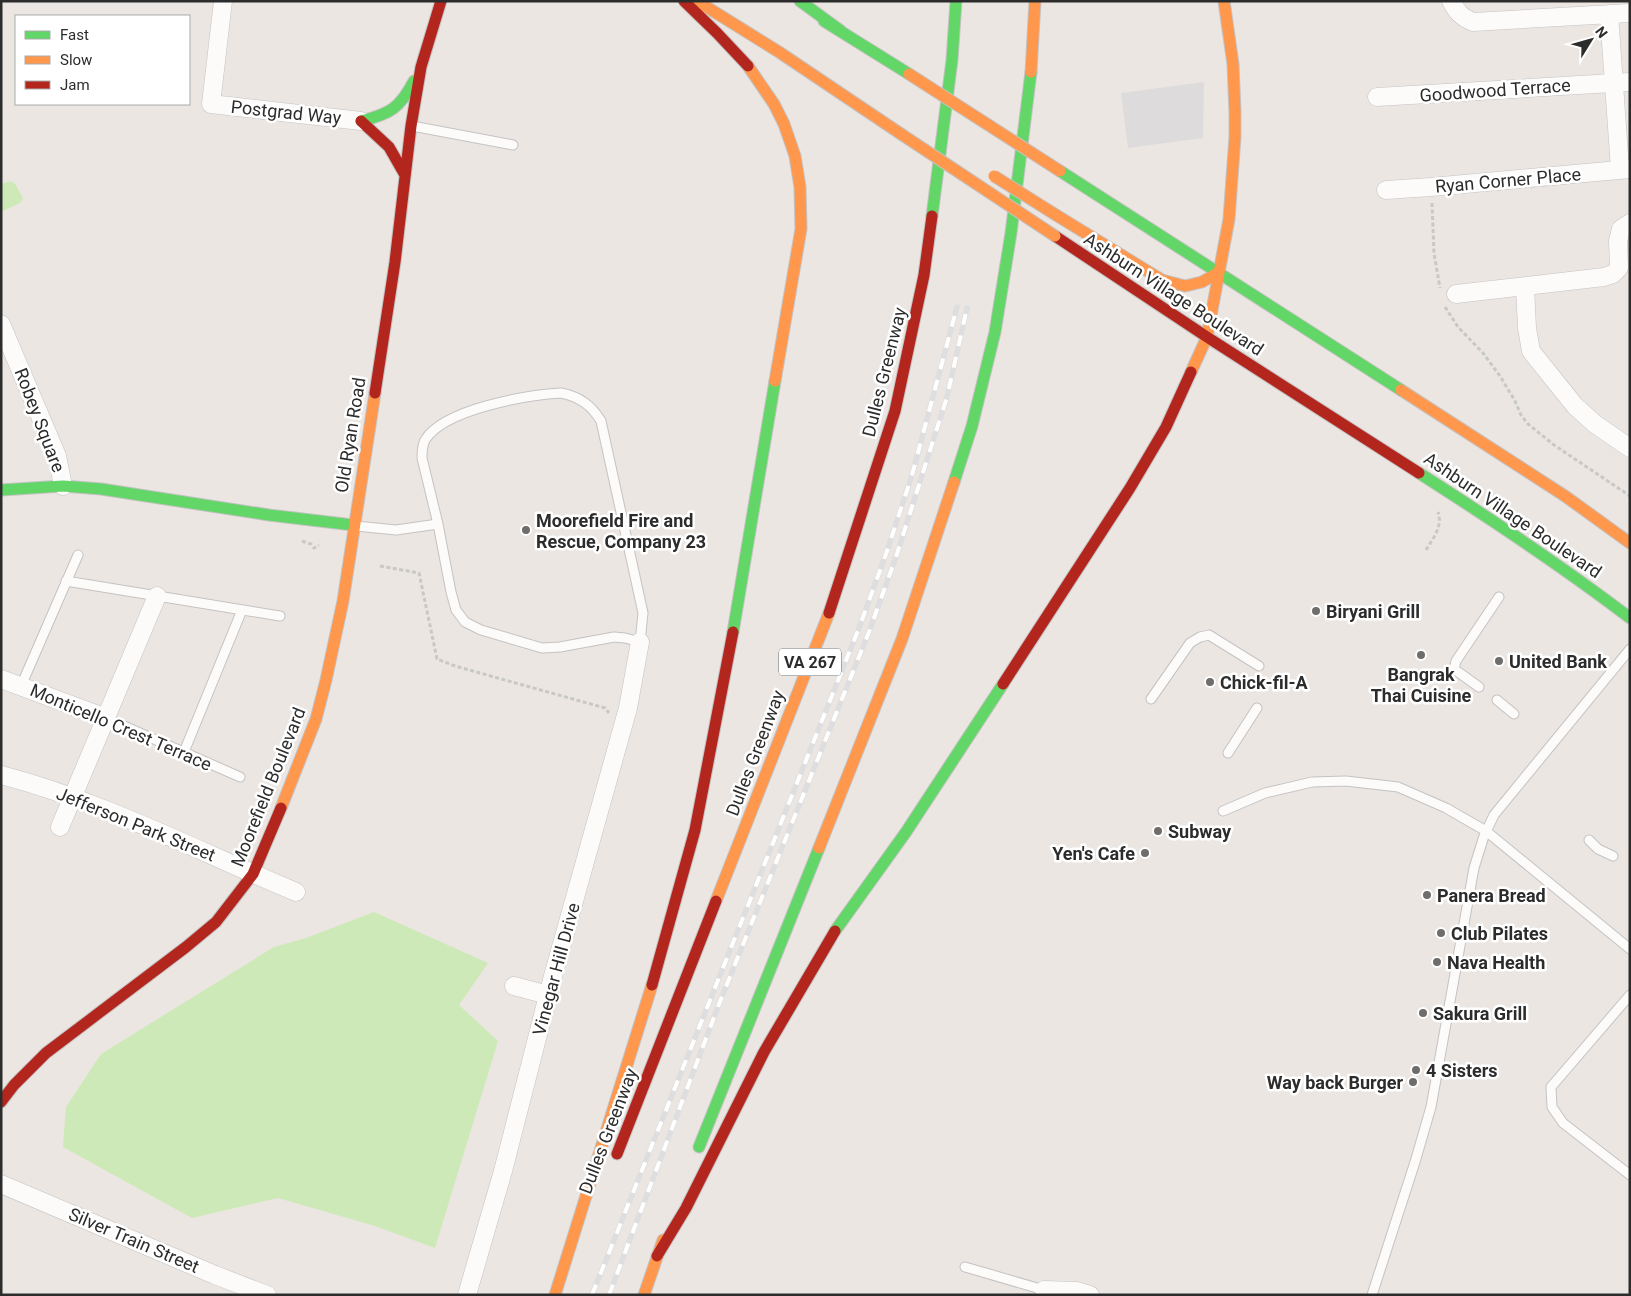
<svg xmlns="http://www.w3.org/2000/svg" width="1631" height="1296" viewBox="0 0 1631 1296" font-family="Roboto,sans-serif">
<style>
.industrial{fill:#dedbdd}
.green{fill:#cce9b7}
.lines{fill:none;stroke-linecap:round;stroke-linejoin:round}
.lane-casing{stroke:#c4c2c3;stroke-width:11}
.street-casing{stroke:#c4c2c3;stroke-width:19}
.fast-casing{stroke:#c4c2c3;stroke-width:13}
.slow-casing{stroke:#c4c2c3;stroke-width:13}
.jam-casing{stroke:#c4c2c3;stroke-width:13}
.path{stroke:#c8c8c7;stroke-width:3;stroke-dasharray:4 2.5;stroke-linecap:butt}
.lane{stroke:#fcfbfa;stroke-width:9}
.street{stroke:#fcfbfa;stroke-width:18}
.fast{stroke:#63d668;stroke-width:11}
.slow{stroke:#ff974d;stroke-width:11}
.jam{stroke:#b3261e;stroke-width:11}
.rail-casing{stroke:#dedee0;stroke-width:5.5}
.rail{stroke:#fff;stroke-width:4;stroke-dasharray:11;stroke-linecap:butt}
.slow-bridge-casing{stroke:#c4c2c3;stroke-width:13;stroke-linecap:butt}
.slow-bridge{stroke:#ff974d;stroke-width:11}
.poi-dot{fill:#6f6d6b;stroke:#fff;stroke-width:2}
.labels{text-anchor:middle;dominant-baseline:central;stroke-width:5;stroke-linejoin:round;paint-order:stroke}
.shield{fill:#fff;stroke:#6b6b6b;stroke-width:1}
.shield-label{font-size:16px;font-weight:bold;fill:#2c2c2c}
.street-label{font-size:18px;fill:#2c2c2c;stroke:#fff}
.poi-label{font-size:18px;font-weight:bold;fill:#2c2c2c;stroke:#fff;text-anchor:start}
</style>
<rect width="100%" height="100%" fill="#ebe6e1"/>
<path class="industrial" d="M1204 82 1203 138 1128 148 1121 93Z"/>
<path class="green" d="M11 181 15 184 23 198 20 203 1 212V184Z
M374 912 488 963 459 1005 498 1041 435 1248 375 1226 278 1198 192 1218 63 1147 66 1107 101 1054 274 947 306 938Z"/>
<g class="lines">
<g class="lane-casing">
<path id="lane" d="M412 126 513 145
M561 393C580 397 591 405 601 421L643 613 640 642 625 638 614 637 560 647 542 648 481 630 465 622 456 610 451 592 438 524 422 458C422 452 422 446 425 440 444 409 527 395 561 393Z
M356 526 396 530 438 524
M66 581 280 616
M21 686 78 555
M1479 687 1454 669 1456 661 1499 597
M1151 699 1190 643 1200 637 1209 635 1259 666
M1497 700 1514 714
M106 718 240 777
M184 752 242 610
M1228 753 1257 708
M1223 811 1265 793 1312 782 1346 781 1398 787 1446 808 1486 831 1630 949
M1589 840 1598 849 1613 856
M1630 995 1551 1087 1552 1107 1563 1123 1630 1175
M965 1267 1044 1290
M1372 1295 1415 1162 1431 1107 1474 868 1484 836 1494 815 1630 649"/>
</g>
<g class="street-casing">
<path id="street" d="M223 1 211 104 361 121
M1451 1C1457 12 1461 17 1473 22L1630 13
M1609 14 1620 169
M1377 97 1630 82
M1386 190 1431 187 1630 169
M1525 287 1527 328 1531 351 1575 406 1595 424 1630 448
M1456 294 1604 277 1613 274 1619 268 1618 241 1621 229 1630 223
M1 324 57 456 63 486
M1 679 106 718
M1 775C104 802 198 851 296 892
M60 827 157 596
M514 986 548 995
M1 1184 215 1275 267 1295
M1044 1290 1077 1291 1090 1295
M467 1295 503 1171 553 976 628 708 640 642"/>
</g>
<g class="fast-casing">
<path id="fast" d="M800 1 841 31
M824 21 909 74
M361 121C390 114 400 108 414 81
M1060 171 1401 390
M932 216 952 60 956 1
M1419 473C1491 519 1562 566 1630 618
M954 482 972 426 995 332 1011 233 1031 72
M1 490 63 486 101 489 269 515 353 525
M733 632 775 381
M835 931 906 832 1003 684
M699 1147 819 848"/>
</g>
<g class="slow-casing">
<path id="slow" d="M697 1 779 52 901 134
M748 66 774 104 784 124 795 156 800 187 801 229 775 381
M1031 72 1035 1
M1056 215 1162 280 1185 286 1202 282 1219 272
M1191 372 1207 337 1229 219 1235 137V112L1233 64 1224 1
M1401 390 1565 496 1630 543
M281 808 316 719 326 680 343 601 375 393
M819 848 902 639 954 482
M716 901 829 613
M555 1295 652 985
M644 1295 663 1240"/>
</g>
<g class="jam-casing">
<path id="jam" d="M684 1 717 33 748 66
M361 121 389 147 405 175
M1055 236 1207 337 1419 473
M375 393 395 262 411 126 421 67 441 1
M829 613 895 411 924 275 932 216
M1003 684 1130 488 1166 427 1191 372
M652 985 695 830 733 632
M1 1102 14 1085 46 1053 186 947 216 922 253 874 281 808
M617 1154 716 901
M657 1256 686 1208 764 1052 835 931"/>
</g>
<path class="path" d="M1432 203 1434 253 1440 288
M1445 307 1458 327 1483 353 1500 376 1515 401 1521 415 1528 424 1554 445 1630 496
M302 541 311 544 314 548 319 545
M1426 550C1433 538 1443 527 1438 512
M380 566 419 573 437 659 455 666 605 708 609 713"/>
<use href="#lane" class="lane"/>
<use href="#street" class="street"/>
<use href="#fast" class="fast"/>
<use href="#slow" class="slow"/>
<use href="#jam" class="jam"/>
<g class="rail-casing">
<path id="rail" d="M592 1295 859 628 886 554 912 475 957 307
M609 1295 719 1004 869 632 896 557 947 397 967 308"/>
</g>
<use href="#rail" class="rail"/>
<g class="slow-bridge-casing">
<path id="slow-bridge" d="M909 74 1060 171
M901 134 1055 236
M994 176 1056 215"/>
</g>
<use href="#slow-bridge" class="slow-bridge"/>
</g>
<g class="poi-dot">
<circle cx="526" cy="530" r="5"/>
<circle cx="1316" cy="611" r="5"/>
<circle cx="1421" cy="655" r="5"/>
<circle cx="1499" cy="661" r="5"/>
<circle cx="1210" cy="682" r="5"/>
<circle cx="1158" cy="831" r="5"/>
<circle cx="1145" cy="853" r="5"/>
<circle cx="1427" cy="895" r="5"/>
<circle cx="1441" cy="933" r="5"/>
<circle cx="1437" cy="962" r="5"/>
<circle cx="1423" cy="1013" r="5"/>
<circle cx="1416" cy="1070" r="5"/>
<circle cx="1413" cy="1082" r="5"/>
</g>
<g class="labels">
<rect class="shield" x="779" y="648.5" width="62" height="27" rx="4"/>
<g class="shield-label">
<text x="810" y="662">VA 267</text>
</g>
<g class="street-label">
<text transform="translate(1495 90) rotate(-4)">Goodwood Terrace</text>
<text transform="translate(286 112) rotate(6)">Postgrad Way</text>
<text transform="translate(1508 180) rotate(-5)">Ryan Corner Place</text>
<text transform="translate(1174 294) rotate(33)">Ashburn Village Boulevard</text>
<text transform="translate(884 372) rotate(-76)">Dulles Greenway</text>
<text transform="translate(40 420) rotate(69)">Robey Square</text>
<text transform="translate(350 435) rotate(-81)">Old Ryan Road</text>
<text transform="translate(1513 515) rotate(34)">Ashburn Village Boulevard</text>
<text transform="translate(121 727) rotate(23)">Monticello Crest Terrace</text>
<text transform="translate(755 753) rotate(-69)">Dulles Greenway</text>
<text transform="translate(268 787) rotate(-68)">Moorefield Boulevard</text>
<text transform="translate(136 824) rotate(22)">Jefferson Park Street</text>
<text transform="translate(556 969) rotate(-75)">Vinegar Hill Drive</text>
<text transform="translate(608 1131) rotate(-69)">Dulles Greenway</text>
<text transform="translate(134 1240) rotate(23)">Silver Train Street</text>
</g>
<g class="poi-label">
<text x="536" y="520">Moorefield Fire and<tspan x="536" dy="21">Rescue, Company 23</tspan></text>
<text x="1326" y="611">Biryani Grill</text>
<text x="1509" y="661">United Bank</text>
<text x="1421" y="674" text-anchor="middle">Bangrak<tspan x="1421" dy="21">Thai Cuisine</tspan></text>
<text x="1220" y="682">Chick-fil-A</text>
<text x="1168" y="831">Subway</text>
<text x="1135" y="853" text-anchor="end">Yen's Cafe</text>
<text x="1437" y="895">Panera Bread</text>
<text x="1451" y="933">Club Pilates</text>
<text x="1447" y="962">Nava Health</text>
<text x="1433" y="1013">Sakura Grill</text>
<text x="1426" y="1070">4 Sisters</text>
<text x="1403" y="1082" text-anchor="end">Way back Burger</text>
</g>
</g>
<rect width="1631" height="1296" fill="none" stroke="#2c2c2c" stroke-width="5"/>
<rect x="15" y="15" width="175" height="90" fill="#ffffff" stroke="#ababab"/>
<rect x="25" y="31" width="25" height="8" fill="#63d668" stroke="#ababab"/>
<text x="60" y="40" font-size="15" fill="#2c2c2c">Fast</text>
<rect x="25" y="56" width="25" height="8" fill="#ff974d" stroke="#ababab"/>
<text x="60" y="65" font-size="15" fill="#2c2c2c">Slow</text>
<rect x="25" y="81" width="25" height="8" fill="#b3261e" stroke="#ababab"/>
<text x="60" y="90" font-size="15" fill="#2c2c2c">Jam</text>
<g transform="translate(1591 40) rotate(53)" stroke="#ffffff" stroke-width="4" paint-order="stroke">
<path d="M0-4L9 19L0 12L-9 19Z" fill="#2c2c2c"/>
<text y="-8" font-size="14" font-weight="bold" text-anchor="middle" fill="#2c2c2c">N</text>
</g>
</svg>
